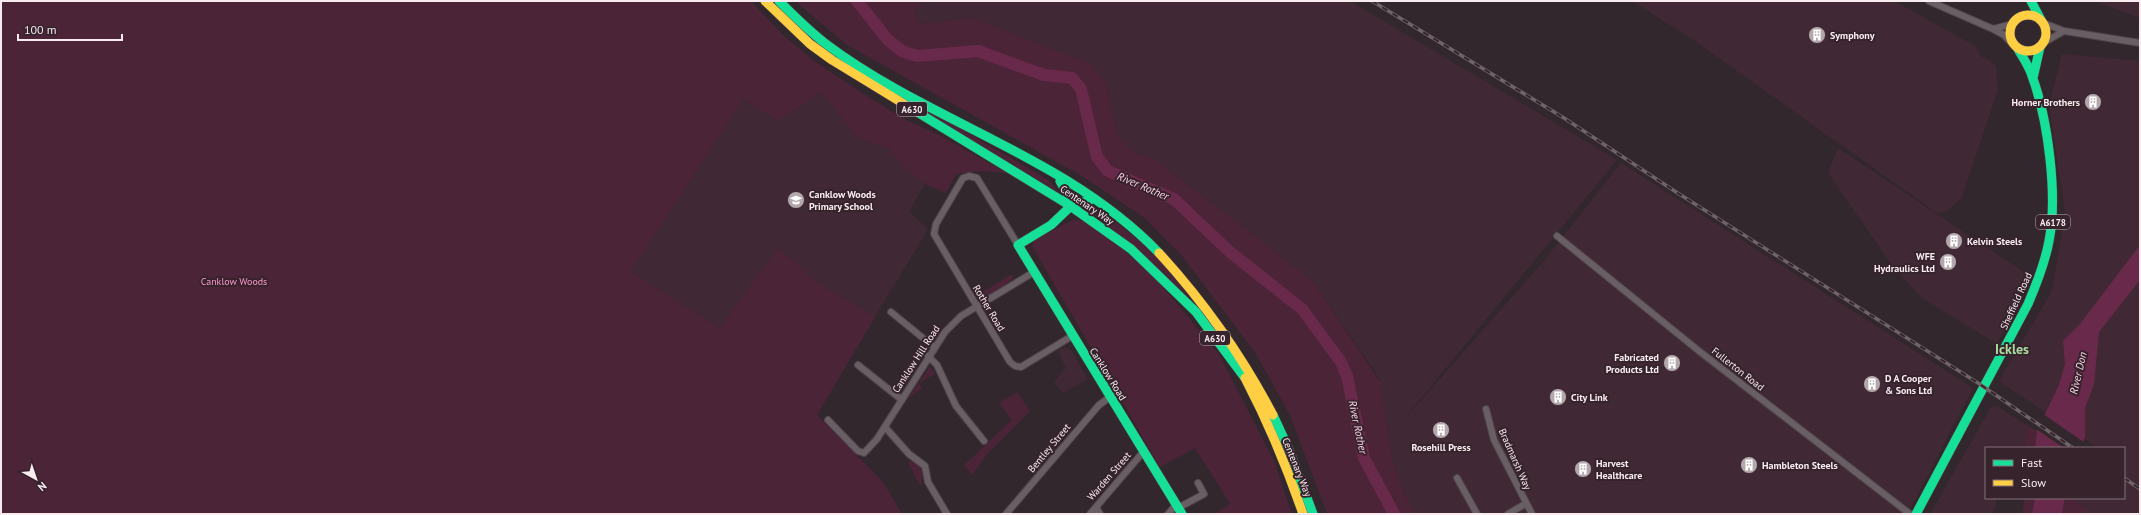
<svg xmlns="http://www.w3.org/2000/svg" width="2141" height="515" viewBox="0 0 2141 515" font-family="'PT Sans',sans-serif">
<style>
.built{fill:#402934}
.green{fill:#4b2438}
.water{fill:#69294b}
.pier{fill:#32272c}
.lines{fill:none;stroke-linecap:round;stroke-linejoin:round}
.river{stroke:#69294b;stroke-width:12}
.street-casing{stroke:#4e4549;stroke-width:8}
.fast-casing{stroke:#4e4549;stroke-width:10}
.slow-casing{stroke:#4e4549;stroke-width:10}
.street{stroke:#685e63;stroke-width:6}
.fast{stroke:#16e098;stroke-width:9}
.slow{stroke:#ffcf43;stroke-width:9}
.rail-casing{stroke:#6e6468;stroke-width:3.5}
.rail{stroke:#36232c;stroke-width:2;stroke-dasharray:6;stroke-linecap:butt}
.labels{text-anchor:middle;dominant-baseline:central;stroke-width:4;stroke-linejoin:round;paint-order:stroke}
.shield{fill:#36232c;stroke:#beb0b6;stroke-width:1}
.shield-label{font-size:9px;font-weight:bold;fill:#f9ecf1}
.poi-label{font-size:10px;font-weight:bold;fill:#f9ecf1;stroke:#36232c;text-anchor:start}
.street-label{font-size:10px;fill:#f9ecf1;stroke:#36232c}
.park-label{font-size:10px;fill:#ff98cb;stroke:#36232c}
.water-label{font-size:11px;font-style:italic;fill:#fed3e6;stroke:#36232c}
.district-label{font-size:14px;font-weight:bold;fill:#a9dc9d;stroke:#36232c}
</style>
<rect width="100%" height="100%" fill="#32272c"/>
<path class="built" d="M922 1H1350L1617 160 1400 424 1543 262 1621 163 1973 388 1908 514H1417L1405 495 1392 459 1379 378 1313 281 1153 158 1137 154 1118 137 1106 82 1091 64 973 18 921 24 914 14Z
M1632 1H1894L1975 46 1981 57H1985L1996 66 1998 90 1961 199 1945 212 1937 213 1692 39Z
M2095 1H2140V18Z
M2062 54 2140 61V514H2092L2072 498H2124V448H2094L2095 446 1999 381 2052 291 2065 212 2049 105Z
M821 93 858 138 888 148 905 168 925 184 909 211 928 229 875 317 817 282 778 247 720 328 631 272 743 99 778 121Z
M1838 148 2033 278 1997 344 1922 298 1894 268 1828 173Z
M1065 347 1071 350 1088 379 1063 393 1054 382 1066 368 1058 351Z
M1997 406 2028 426 2024 448H2007L2003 446 2002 448H1986V498H1996V506L1991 514H1930L1991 407Z"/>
<path class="green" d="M1 1H751L784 36 813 60 862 93 906 120 941 136 1007 173 979 171 956 174 946 193 925 184 905 168 888 148 858 138 821 93 778 121 743 99 631 272 720 328 778 247 817 282 875 317 817 415 883 482 902 514H1Z
M795 1H922L914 14 921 24 973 18 1091 64 1106 82 1118 137 1137 154 1153 158 1313 281 1380 382 1392 459 1405 495 1417 514H1327L1290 415 1256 354 1182 256 1145 218 1082 176 847 45Z
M911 100 1050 181 1061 194 909 102Z
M1084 205 1095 207 1103 211 1147 247 1203 312C1165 274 1127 238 1082 208Z
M1073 220 1085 221 1130 255 1159 282 1219 354 1275 463 1292 514H1214L1230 504 1195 448 1160 467 1032 246 1035 240Z
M1012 274 1014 278C1004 285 988 300 976 296Z
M930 366 935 374 919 383 922 388 908 399Z
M1017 392 1030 411 988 453 972 475 964 465 1012 420 999 403Z
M2028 426 2037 431 2035 448H2024Z
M911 461 916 462 923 469 922 484 920 485 908 463Z
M2025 498H2035L2032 514H2022Z
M2066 498H2072L2092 514H2062Z"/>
<path class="water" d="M2140 245V280L2099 332 2094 384 2085 408V437L2081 448H2035L2037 431 2059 385 2065 364 2063 341 2080 324Z
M2035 498H2065L2062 514H2032Z"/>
<path class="pier" d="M2043 414 2085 443 2083 448H2064L2036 429Z"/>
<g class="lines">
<path class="river" d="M857 1 888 40 902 51 917 56 978 51 1044 75 1072 78 1081 89 1097 157 1108 171 1174 199 1230 252 1302 309 1341 362 1347 376 1364 458 1394 514"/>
<g class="street-casing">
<path id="street" d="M1929 1 1993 29
M2043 23 2064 31 2043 43
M2012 24 1993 29 2004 35 2013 45
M2064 31 2140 43
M1557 236 1699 351 1910 514
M1018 245 977 178 969 176 963 178 936 224 934 234 1010 362 1015 366 1021 367 1072 336
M891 312 934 347
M928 356 937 365 956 406 984 441
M858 365 902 400
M1486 409 1494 440 1532 514
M828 420 858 451 864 453 877 439 945 332 961 316 1034 272
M885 427 909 454 925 466 928 482 947 514
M1457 478 1477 514
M1096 507 1100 514
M1178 508 1204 494 1198 483
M1006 514 1099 405 1110 397
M1090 514 1144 451
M1168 514 1176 505
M1508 514 1525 504"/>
</g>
<g class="fast-casing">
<path id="fast" d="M779 1C794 16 809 31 826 44 931 123 1066 156 1159 253
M2031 1 2041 20
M2033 78 2040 47
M904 104 1069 205 1131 249 1196 312 1245 378
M1060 181 1068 195 1069 205
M1093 199 1072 205 1051 225 1018 245 1182 514
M1273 415 1290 452 1313 514
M1916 514 2028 304C2037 283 2045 263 2049 241 2058 196 2048 119 2032 76 2029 66 2023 58 2018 49"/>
</g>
<g class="slow-casing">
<path id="slow" d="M765 1 810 44 832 60 904 104
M2010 33a18 18 0 1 1 36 0a18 18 0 1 1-36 0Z
M1159 253C1204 302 1242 356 1273 415
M1245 378C1268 422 1287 467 1303 514"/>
</g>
<use href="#street" class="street"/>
<use href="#fast" class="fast"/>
<use href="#slow" class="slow"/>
<g class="rail-casing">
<path id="rail" d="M1372 1 1564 118 1676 192 1978 383 2073 448
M2124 478 2140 489"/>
</g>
<use href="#rail" class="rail"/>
</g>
<defs>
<g id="building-disc" transform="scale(0.9)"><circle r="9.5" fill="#b3a7ac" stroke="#36232c"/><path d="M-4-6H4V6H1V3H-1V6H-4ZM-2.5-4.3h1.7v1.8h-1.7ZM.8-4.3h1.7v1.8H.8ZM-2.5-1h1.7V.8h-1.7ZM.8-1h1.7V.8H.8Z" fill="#fff"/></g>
<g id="school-disc" transform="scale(0.9)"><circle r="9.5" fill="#b3a7ac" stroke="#36232c"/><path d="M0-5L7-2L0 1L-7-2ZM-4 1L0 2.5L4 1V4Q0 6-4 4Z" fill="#fff"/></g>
</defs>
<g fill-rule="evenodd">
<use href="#building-disc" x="1817" y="35"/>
<use href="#building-disc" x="2093" y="102"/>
<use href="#school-disc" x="796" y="200"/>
<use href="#building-disc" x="1954" y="241"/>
<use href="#building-disc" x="1948" y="262"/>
<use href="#building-disc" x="1672" y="363"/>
<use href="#building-disc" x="1872" y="384"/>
<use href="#building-disc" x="1558" y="397"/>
<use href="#building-disc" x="1441" y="430"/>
<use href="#building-disc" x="1749" y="465"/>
<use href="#building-disc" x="1583" y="469"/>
</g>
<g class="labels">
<g class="shield">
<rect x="897" y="102" width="30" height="14" rx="3"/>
<rect x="2036" y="215" width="34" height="14" rx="3"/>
<rect x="1200" y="331" width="30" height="14" rx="3"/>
</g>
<g class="shield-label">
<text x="912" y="109">A630</text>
<text x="2053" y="222">A6178</text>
<text x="1215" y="338">A630</text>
</g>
<g class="poi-label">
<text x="1830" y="35">Symphony</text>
<text x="2080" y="102" text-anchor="end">Horner Brothers</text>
<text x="809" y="194">Canklow Woods<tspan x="809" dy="12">Primary School</tspan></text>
<text x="1967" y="241">Kelvin Steels</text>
<text x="1935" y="256" text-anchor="end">WFE<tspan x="1935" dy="12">Hydraulics Ltd</tspan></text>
<text x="1659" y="357" text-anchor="end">Fabricated<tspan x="1659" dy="12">Products Ltd</tspan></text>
<text x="1885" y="378">D A Cooper<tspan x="1885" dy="12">&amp; Sons Ltd</tspan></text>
<text x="1571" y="397">City Link</text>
<text x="1441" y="447" text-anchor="middle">Rosehill Press</text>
<text x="1596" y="463">Harvest<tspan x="1596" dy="12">Healthcare</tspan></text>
<text x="1762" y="465">Hambleton Steels</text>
</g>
<g class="street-label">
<text transform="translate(1087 205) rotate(34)">Centenary Way</text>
<text transform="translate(2016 301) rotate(-65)">Sheffield Road</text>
<text transform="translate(989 308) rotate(59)">Rother Road</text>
<text transform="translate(916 359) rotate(-57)">Canklow Hill Road</text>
<text transform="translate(1738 369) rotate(38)">Fullerton Road</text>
<text transform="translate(1108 374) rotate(58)">Canklow Road</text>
<text transform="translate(1049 448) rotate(-50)">Bentley Street</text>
<text transform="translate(1515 459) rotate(66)">Bradmarsh Way</text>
<text transform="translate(1297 467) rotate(68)">Centenary Way</text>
<text transform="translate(1109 476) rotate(-49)">Warden Street</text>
</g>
<g class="park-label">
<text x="234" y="281">Canklow Woods</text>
</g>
<g class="water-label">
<text transform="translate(1143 186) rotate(23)">River Rother</text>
<text transform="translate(2078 373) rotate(-77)">River Don</text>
<text transform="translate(1358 427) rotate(78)">River Rother</text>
</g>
<g class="district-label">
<text x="2012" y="349">Ickles</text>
</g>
</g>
<rect width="2141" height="515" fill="none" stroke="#f9ecf1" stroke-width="4"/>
<rect x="1985" y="447" width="140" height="52" fill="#36232c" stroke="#84737b"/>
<rect x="1993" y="460" width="20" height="6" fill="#16e098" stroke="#84737b"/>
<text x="2021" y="467" font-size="12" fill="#f9ecf1">Fast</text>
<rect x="1993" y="480" width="20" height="6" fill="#ffcf43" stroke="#84737b"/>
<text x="2021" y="487" font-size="12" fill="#f9ecf1">Slow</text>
<g transform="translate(36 479) rotate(140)" stroke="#36232c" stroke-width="3" paint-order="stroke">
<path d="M0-3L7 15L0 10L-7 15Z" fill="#f9ecf1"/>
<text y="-6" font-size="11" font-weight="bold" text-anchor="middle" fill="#f9ecf1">N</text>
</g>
<path d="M18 34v6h104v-6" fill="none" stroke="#f9ecf1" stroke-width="2"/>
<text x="24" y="34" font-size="12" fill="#f9ecf1" stroke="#36232c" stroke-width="3" paint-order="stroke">100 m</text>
</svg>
